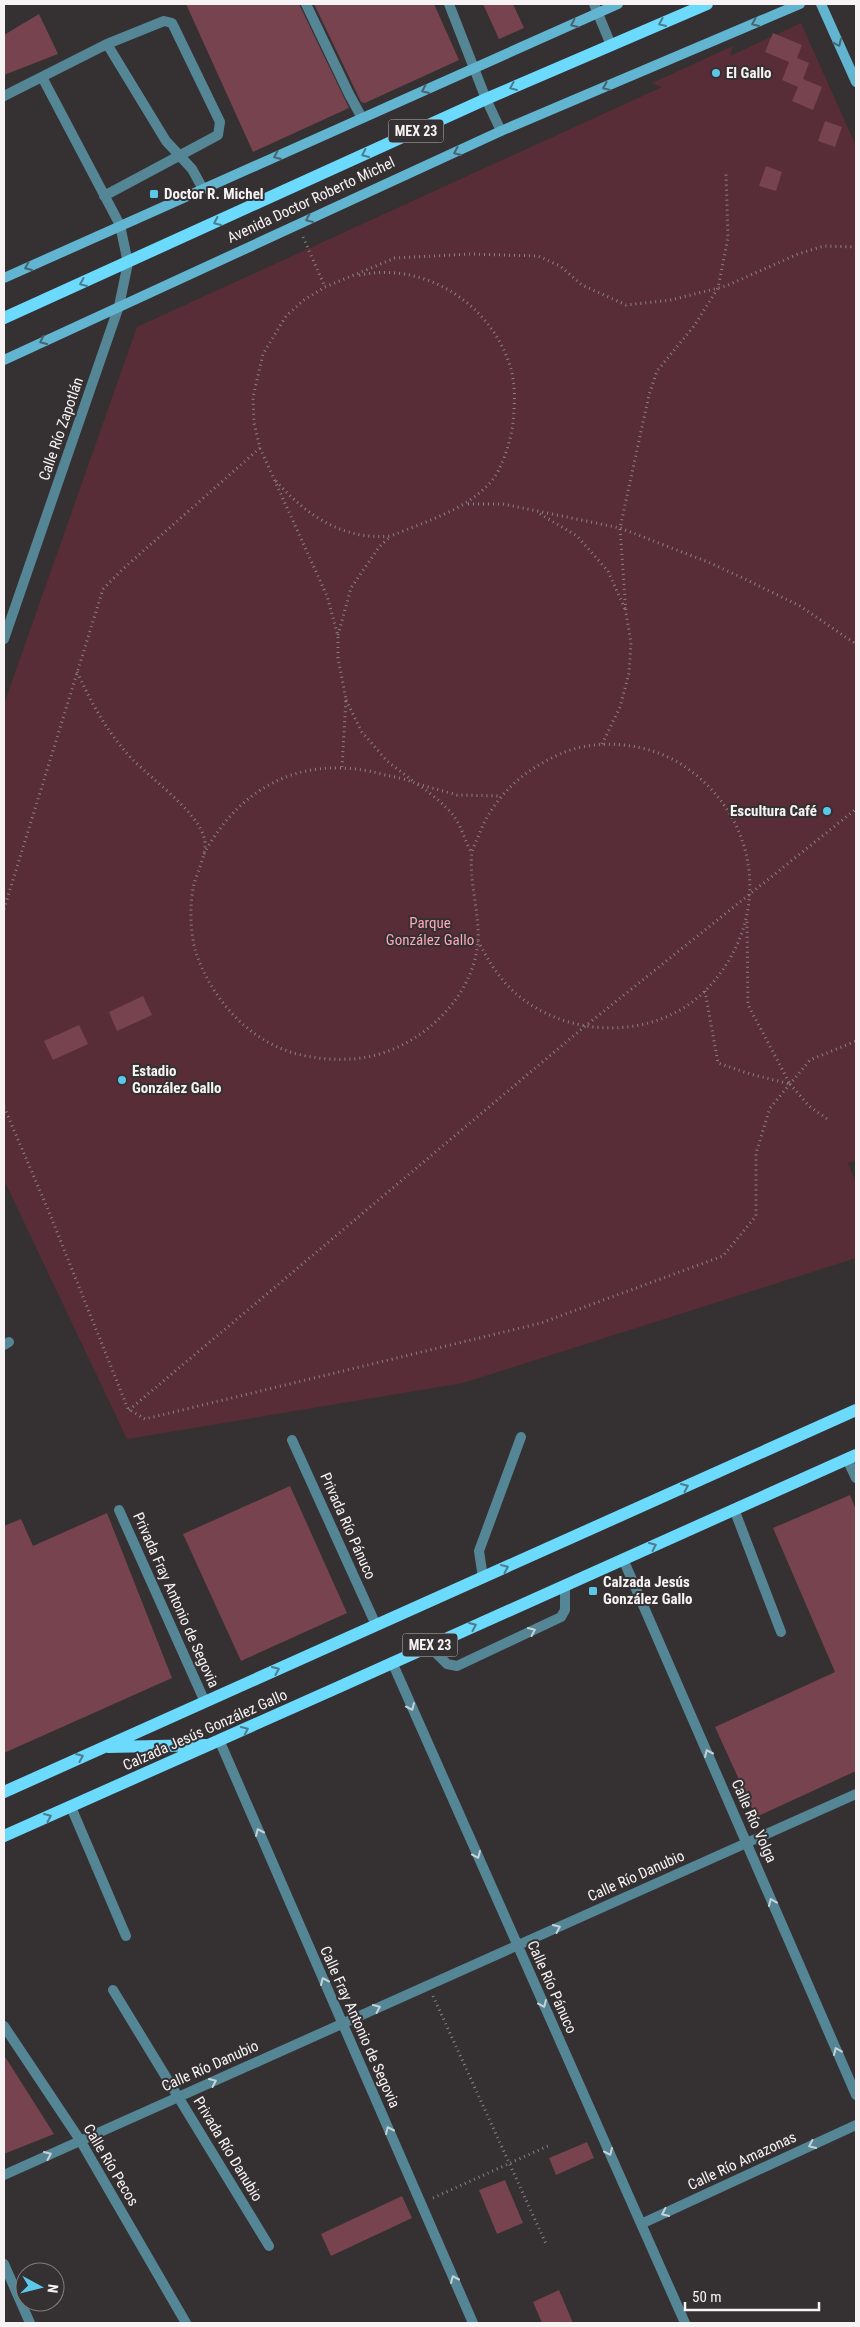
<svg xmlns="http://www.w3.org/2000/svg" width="860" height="2327" viewBox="0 0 860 2327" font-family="'Roboto Condensed',sans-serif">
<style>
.green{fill:#592d38}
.building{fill:#76434f}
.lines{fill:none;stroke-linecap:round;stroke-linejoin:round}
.path{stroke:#888384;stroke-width:3;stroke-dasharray:1 4;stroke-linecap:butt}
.lane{stroke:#548696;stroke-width:10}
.street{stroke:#548696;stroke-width:10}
.secondary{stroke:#62b5d0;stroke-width:10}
.primary{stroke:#6bdafd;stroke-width:12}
.oneway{stroke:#4d7c8d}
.oneway2{stroke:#476571}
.oneway3{stroke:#c6d2d8}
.poi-dot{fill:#5dc7e8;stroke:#353031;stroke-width:2}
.labels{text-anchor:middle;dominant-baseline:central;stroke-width:4;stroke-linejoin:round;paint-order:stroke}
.shield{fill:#353031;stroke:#bdb8ba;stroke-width:1}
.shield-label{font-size:14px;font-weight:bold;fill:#f7f3f4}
.poi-label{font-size:15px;font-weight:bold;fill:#f7f3f4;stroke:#353031;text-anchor:start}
.street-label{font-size:15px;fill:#f7f3f4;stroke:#353031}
.park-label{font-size:15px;fill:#fca7ba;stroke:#353031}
</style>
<rect width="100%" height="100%" fill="#353031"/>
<path class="green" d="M801 23 856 146V1160L848 1163 856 1183V1258L463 1383 127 1439 4 1180V704L137 327 662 87 652 83 733 46 730 56Z"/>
<path class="building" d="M186 4H299L349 108 253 152Z
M314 4H434L459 60 365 103 361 102Z
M483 4H513L524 28 499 39Z
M39 14 58 54 4 75V35Z
M773 33 802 45 797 58 809 63 803 79 822 87 813 110 792 101 798 87 782 80 789 62 765 52Z
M825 121 842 127 835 147 818 141Z
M766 166 782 172 776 191 759 186Z
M143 996 152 1015 117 1031 109 1012Z
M79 1025 88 1044 53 1060 44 1041Z
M290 1486 347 1613 241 1661 183 1534Z
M850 1495 856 1510V1771L756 1817 715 1727 835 1672 773 1528Z
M107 1513 172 1678 4 1753V1526L21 1519 33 1546Z
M4 2055 54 2134 4 2154Z
M587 2142 594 2158 556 2175 549 2158Z
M505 2180 523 2223 497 2234 479 2190Z
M402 2196 412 2218 331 2256 321 2234Z
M559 2290 573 2323H542L533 2302Z"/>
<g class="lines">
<path class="path" d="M303 237 325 287
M260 448 327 596 338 636V658L346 699 342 767
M276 481C306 515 344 541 391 536 426 521 464 511 490 483 502 470 511 440 513 423 515 402 516 380 508 360 486 300 420 260 356 276
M468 504H503L620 528 708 562 747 580 800 606 856 644
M540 514 577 536 608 571 625 609
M338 635 351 588 379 547 390 537
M77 672C93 706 107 732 133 760 152 779 197 812 204 837 208 852 198 870 194 884 189 906 190 935 197 956 214 1001 249 1041 297 1054 317 1059 339 1061 361 1058 417 1051 474 999 478 941 480 915 468 876 472 852 473 847 476 842 478 837 493 797 522 771 560 754 598 737 650 743 684 766 762 819 772 921 707 989 655 1043 561 1039 510 988 496 974 487 958 478 941
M346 700 362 732 387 761 413 781
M602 744 620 707 629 673 631 643 626 613 620 528 649 395 657 371 694 326 718 288 728 238 726 174
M418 784 457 795 500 796
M204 854C242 783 307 753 385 775 395 777 406 779 415 783 424 787 447 807 453 815 461 825 465 841 471 852
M4 909 103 589 124 568 260 448 254 423 253 397 263 354 286 316 304 300 325 287 395 258 471 254 538 256 560 266 582 285 626 305 671 300 726 286 798 254 824 246 856 247
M705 991 718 1063 750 1074 790 1084 748 1005 747 921
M790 1084 809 1106 830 1121
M4 1107 49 1212 128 1409 145 1419 541 1323 723 1256 756 1216V1153L770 1108 810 1060 856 1041
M129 1410 584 1027 856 809
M433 1996 547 2246
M433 2198 550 2145"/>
<path class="lane" d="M306 4 349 94 362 118
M449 4 486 99 501 131
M594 4 611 45
M42 77 120 225
M4 96 107 44
M104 196 218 135 220 122 174 27 172 23 164 21 107 44 166 141 192 169 203 189
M4 1345 9 1342
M292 1440 376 1625
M734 1509 781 1632
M119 1510 205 1702
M483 1578 479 1551 521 1437
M429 1646 447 1664 457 1666 561 1617 565 1610V1585
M71 1807 126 1936"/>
<path class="street" d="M4 639 119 306 128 263 120 225
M847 1459 856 1478
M623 1559 856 2095
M392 1662 685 2323
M220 1742 473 2323
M113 1990 269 2246
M4 2026 80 2140 186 2323
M4 2175 856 1794
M641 2224 856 2125
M4 2264 30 2323"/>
<path class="secondary" d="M821 4 856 82
M4 278 618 4
M4 360 501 131 800 4"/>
<path class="primary" d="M4 318 486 99 707 4
M108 1747 206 1745
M4 1792 856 1410
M4 1836C289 1711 571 1581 856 1455"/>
</g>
<defs><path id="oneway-chevron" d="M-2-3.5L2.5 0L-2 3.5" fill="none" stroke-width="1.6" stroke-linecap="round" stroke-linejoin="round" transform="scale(1.25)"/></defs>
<g class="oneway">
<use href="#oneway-chevron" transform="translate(662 23) rotate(157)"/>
<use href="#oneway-chevron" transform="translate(513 87) rotate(157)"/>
<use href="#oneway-chevron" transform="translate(365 154) rotate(155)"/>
<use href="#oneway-chevron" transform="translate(217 222) rotate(155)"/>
<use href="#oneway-chevron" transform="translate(83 283) rotate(156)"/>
<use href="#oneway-chevron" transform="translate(685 1487) rotate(-24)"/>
<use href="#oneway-chevron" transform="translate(653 1546) rotate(-24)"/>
<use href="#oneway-chevron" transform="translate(505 1568) rotate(-24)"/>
<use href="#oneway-chevron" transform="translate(473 1626) rotate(-24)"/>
<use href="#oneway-chevron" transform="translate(276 1670) rotate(-24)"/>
<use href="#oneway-chevron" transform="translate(245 1730) rotate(-25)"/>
<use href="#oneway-chevron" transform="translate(80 1757) rotate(-24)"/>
<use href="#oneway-chevron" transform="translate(48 1817) rotate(-24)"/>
</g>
<g class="oneway2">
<use href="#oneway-chevron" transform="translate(755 23) rotate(157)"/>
<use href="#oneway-chevron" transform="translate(574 24) rotate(156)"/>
<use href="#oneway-chevron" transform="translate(838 43) rotate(65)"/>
<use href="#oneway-chevron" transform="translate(606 87) rotate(157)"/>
<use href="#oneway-chevron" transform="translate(425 90) rotate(156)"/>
<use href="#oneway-chevron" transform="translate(457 152) rotate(156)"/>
<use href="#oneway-chevron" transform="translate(277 156) rotate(156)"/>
<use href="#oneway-chevron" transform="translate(309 219) rotate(156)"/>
<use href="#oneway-chevron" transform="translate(28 267) rotate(156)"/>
<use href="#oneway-chevron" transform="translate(43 341) rotate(155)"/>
</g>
<g class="oneway3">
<use href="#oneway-chevron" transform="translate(532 1631) rotate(-25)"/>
<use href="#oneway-chevron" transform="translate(411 1707) rotate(66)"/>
<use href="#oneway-chevron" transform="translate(708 1753) rotate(-114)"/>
<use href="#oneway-chevron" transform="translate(259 1832) rotate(-114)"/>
<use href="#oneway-chevron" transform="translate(477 1855) rotate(66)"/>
<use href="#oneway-chevron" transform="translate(772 1902) rotate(-113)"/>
<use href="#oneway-chevron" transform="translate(557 1928) rotate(-24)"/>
<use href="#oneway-chevron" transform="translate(324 1981) rotate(-114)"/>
<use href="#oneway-chevron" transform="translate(543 2004) rotate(66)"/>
<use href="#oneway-chevron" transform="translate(377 2008) rotate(-24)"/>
<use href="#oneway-chevron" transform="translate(837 2051) rotate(-113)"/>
<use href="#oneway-chevron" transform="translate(213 2082) rotate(-24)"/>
<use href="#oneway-chevron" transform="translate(389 2130) rotate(-114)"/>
<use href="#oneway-chevron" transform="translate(812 2145) rotate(155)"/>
<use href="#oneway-chevron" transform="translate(609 2152) rotate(66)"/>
<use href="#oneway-chevron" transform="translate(48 2155) rotate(-24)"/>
<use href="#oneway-chevron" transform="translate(665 2213) rotate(155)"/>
<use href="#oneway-chevron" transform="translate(454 2279) rotate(-114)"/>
</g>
<g class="poi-dot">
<circle cx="716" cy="73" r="5"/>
<rect x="149" y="189" width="10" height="10" rx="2.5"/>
<circle cx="827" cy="811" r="5"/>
<circle cx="122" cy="1080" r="5"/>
<rect x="588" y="1586" width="10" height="10" rx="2.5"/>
</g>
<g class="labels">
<g class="shield">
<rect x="388.5" y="119.5" width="55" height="23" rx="4"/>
<rect x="402.5" y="1633.5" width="55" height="23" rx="4"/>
</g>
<g class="shield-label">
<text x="416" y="131">MEX 23</text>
<text x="430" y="1645">MEX 23</text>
</g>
<g class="poi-label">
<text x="726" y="73">El Gallo</text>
<text x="164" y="194">Doctor R. Michel</text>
<text x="817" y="811" text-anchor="end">Escultura Café</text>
<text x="132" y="1071">Estadio<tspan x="132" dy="17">González Gallo</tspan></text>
<text x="603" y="1582">Calzada Jesús<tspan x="603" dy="17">González Gallo</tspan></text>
</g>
<g class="street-label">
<text transform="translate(311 200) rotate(-25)">Avenida Doctor Roberto Michel</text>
<text transform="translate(61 429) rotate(-71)">Calle Río Zapotlán</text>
<text transform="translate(348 1526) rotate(66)">Privada Río Pánuco</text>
<text transform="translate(176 1600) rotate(66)">Privada Fray Antonio de Segovia</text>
<text transform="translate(205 1730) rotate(-24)">Calzada Jesús González Gallo</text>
<text transform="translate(754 1821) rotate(66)">Calle Río Volga</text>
<text transform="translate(636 1876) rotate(-24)">Calle Río Danubio</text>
<text transform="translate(552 1987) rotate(66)">Calle Río Pánuco</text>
<text transform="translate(360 2027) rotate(66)">Calle Fray Antonio de Segovia</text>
<text transform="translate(210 2066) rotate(-24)">Calle Río Danubio</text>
<text transform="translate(228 2149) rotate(59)">Privada Río Danubio</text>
<text transform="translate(742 2161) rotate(-25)">Calle Río Amazonas</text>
<text transform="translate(111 2165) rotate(59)">Calle Río Pecos</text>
</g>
<g class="park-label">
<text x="430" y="923">Parque<tspan x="430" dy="17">González Gallo</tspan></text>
</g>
</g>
<rect width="860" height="2327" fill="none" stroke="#f7f3f4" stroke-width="10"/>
<g transform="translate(40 2287) rotate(97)"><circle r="24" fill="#353031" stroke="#837e7f"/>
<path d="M0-4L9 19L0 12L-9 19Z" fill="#5dc7e8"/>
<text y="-8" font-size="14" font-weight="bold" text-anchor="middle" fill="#f7f3f4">N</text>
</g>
<path d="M685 2302v8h134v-8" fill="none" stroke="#f7f3f4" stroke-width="2.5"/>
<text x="692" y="2302" font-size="15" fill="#f7f3f4" stroke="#353031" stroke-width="4" paint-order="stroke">50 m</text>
</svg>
